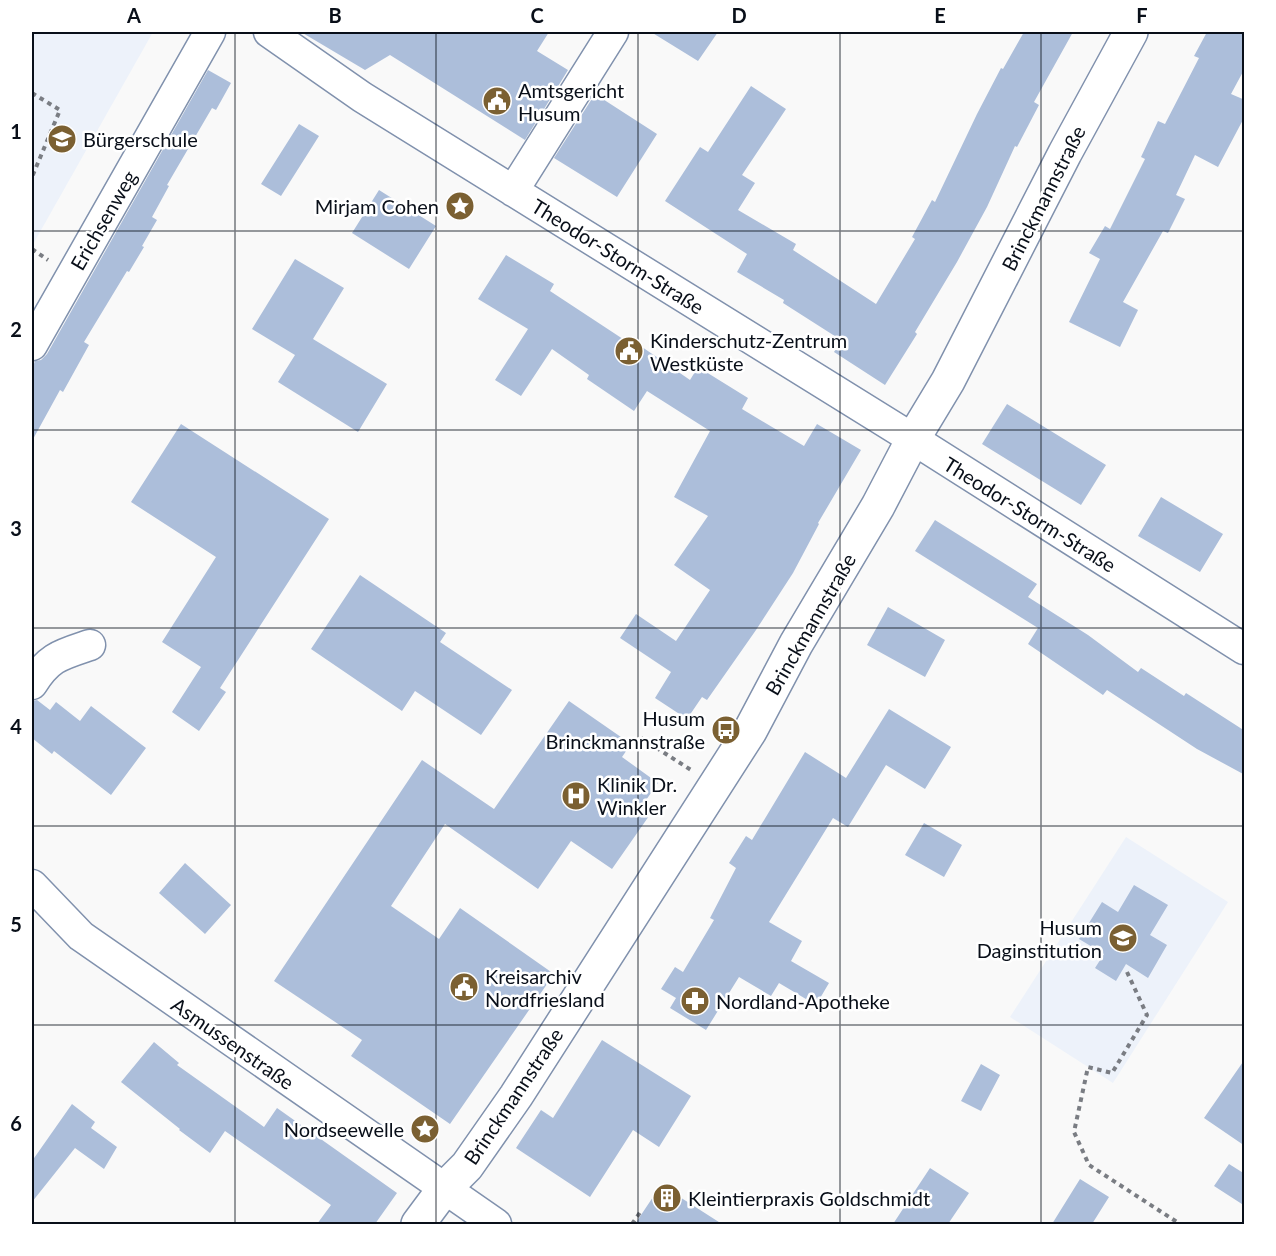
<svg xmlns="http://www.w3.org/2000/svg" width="1276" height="1256" viewBox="0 0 1276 1256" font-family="Lato,sans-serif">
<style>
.built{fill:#edf2fa}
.building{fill:#acbeda}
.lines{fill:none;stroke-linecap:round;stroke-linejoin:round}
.minor-casing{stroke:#8091ad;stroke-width:33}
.major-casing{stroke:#8091ad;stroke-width:36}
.path{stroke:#7a7d83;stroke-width:4;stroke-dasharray:4.5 4.5;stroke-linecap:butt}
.minor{stroke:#fff;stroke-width:30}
.major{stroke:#fff;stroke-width:33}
.grid{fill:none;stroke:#090f19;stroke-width:1.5;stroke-opacity:0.55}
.labels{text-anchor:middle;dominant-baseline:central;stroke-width:5;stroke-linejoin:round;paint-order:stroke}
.poi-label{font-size:20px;fill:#090f19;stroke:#fff;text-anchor:start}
.street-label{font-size:20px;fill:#090f19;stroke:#fff}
.neatline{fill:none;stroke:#090f19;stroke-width:2}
.grid-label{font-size:20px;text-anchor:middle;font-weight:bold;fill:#090f19}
</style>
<rect width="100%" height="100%" fill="#f9f9f9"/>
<path class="built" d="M32 32H153L32 246Z
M1126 837 1228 902 1113 1083 1010 1017Z"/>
<path class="building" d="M301 32H549L537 51 568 70 525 140 390 55 365 70Z
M651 32H718L698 61Z
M1024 32H1073L1034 102 1039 105 1017 147 1015 146 987 207 957 262 915 332 917 334 885 385 834 352 841 340 783 303 784 300 737 272 747 254 665 201 700 147 708 152 751 86 786 109 742 175 755 183 738 210 796 244 793 250 876 304 915 239 912 237 932 200 935 202 977 114 1001 68 1003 69Z
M1207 32H1245V68L1231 94 1245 100V116L1218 167 1195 155 1176 195 1185 199 1168 233 1163 231 1123 302 1138 310 1120 347 1069 322 1100 259 1089 253 1105 226 1110 229 1145 159 1141 157 1158 121 1165 124 1199 58 1194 56Z
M208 70 231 83 216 110 212 108 167 185 169 186 152 217 157 220 142 246 144 247 129 272 127 271 84 342 89 345 63 392 60 390 32 441V369L35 361 41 360 47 354Z
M595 94 657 134 617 197 554 158Z
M299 124 319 136 281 196 261 184Z
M379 190 436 226 409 269 352 233Z
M506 255 554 284 550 291 626 341 629 338 690 380 698 367 748 398 742 409 804 446 817 424 861 450 818 523 819 524 793 573 756 630 707 700 702 697 687 719 655 698 671 672 620 638 636 614 676 641 710 590 674 565 708 516 674 497 710 431 647 391 634 411 587 379 589 375 552 349 521 396 495 380 528 329 478 299Z
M295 259 344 288 313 339 387 384 358 432 278 382 295 355 252 329Z
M1007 404 1106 465 1081 505 982 444Z
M181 424 329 519 220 688 226 692 199 731 172 712 201 667 162 642 216 557 131 502Z
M1161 497 1223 534 1200 572 1138 536Z
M935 520 1037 584 1028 597 1088 635 1138 672 1141 668 1184 696 1186 693 1245 731V775L1197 749 1107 690 1103 695 1028 644 1038 628 915 551Z
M360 575 446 633 440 642 512 690 481 735 415 691 402 711 311 649Z
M888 607 945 640 925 677 867 645Z
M37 700 50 710 56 702 80 721 91 706 146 748 111 795 54 751 52 754 32 738V701Z
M569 701 631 744 622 757 658 783 639 810 649 816 612 869 571 841 538 889 445 824 391 906 439 939 460 908 554 974 450 1124 351 1056 362 1040 274 981 422 760 494 809Z
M889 709 951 747 925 789 886 765 848 827 833 818 769 922 802 941 791 961 829 983 816 1005 779 983 771 996 739 977 706 1030 670 1008 676 998 661 989 675 967 683 972 714 920 710 918 736 868 729 863 746 836 752 840 805 752 846 778Z
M924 823 962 845 944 877 905 855Z
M185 863 231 905 205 934 159 893Z
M1134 885 1168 905 1150 935 1167 945 1148 978 1126 964 1116 981 1095 968 1104 954 1079 939 1102 902 1118 912Z
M602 1040 691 1096 659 1147 633 1130 590 1197 516 1148 541 1110 553 1118Z
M154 1042 179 1063 177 1065 264 1127 277 1108 397 1193 375 1224H317L331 1205 225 1131 210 1153 179 1130 180 1129 121 1082Z
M1245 1059V1146L1204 1118Z
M981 1064 1000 1075 981 1111 961 1101Z
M72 1104 95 1122 91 1128 117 1147 104 1169 75 1148 32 1202V1161Z
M1229 1164 1245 1174V1206L1214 1186Z
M930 1168 969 1193 948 1224H893Z
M1080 1179 1109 1197 1092 1224H1052Z
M661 1185 722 1224H635Z"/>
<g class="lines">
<g class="minor-casing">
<path id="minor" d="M269 32 362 97 913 439 1244 649
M513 191 613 32
M32 345 210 32
M32 684C49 657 60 655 90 645
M32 885 81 936 496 1224"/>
</g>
<g class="major-casing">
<path id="major" d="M418 1224 444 1189 467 1166 516 1096 750 731 796 644 878 506 913 439 948 381 1065 153 1131 32"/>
</g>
<path class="path" d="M32 93 60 110 32 177
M32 249 48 260
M641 738 691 770
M1127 972 1147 1015 1112 1073 1088 1067 1074 1132 1089 1165 1180 1224
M632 1224 641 1211"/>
<use href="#minor" class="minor"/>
<use href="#major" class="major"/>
</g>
<path class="grid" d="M235 32V1224M436 32V1224M638 32V1224M840 32V1224M1041 32V1224M32 231H1244M32 430H1244M32 628H1244M32 826H1244M32 1025H1244"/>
<defs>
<g id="civic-disc" transform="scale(1.5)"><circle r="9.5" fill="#7b6032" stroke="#fff"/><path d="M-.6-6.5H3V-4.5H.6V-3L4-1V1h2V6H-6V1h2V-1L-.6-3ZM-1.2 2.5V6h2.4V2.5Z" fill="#fff"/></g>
<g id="school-disc" transform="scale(1.5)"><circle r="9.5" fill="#7b6032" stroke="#fff"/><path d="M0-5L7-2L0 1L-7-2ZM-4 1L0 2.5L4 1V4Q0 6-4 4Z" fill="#fff"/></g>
<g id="sight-disc" transform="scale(1.5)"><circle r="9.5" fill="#7b6032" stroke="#fff"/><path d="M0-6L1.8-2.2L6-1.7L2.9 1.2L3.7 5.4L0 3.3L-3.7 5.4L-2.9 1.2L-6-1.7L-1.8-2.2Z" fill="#fff"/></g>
<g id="bus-disc" transform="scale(1.5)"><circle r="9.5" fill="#7b6032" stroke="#fff"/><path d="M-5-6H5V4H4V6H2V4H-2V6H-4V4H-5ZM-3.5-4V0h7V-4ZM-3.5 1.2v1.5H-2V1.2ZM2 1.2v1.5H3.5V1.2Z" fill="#fff"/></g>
<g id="hospital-disc" transform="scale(1.5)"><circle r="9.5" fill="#7b6032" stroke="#fff"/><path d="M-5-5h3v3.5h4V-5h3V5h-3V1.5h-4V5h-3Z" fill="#fff"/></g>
<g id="pharmacy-disc" transform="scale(1.5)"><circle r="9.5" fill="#7b6032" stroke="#fff"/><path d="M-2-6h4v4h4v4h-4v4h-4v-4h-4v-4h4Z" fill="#fff"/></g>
<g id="building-disc" transform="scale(1.5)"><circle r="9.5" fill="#7b6032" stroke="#fff"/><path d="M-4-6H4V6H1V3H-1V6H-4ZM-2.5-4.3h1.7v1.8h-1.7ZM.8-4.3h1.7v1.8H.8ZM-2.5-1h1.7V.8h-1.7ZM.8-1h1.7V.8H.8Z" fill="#fff"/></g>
</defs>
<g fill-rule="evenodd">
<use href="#civic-disc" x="497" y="101"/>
<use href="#school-disc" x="62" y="139"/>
<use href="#sight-disc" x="460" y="206"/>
<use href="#civic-disc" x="629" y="351"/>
<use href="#bus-disc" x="726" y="730"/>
<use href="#hospital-disc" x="576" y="796"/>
<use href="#school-disc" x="1123" y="938"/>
<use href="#civic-disc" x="464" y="987"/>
<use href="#pharmacy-disc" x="695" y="1001"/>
<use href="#sight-disc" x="425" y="1129"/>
<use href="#building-disc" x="667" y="1198"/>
</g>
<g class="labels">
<g class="poi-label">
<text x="518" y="90">Amtsgericht<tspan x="518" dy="23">Husum</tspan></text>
<text x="83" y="139">Bürgerschule</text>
<text x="439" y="206" text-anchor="end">Mirjam Cohen</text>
<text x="650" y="340">Kinderschutz-Zentrum<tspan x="650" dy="23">Westküste</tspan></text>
<text x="705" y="718" text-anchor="end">Husum<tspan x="705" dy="23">Brinckmannstraße</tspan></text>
<text x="597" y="784">Klinik Dr.<tspan x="597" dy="23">Winkler</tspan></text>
<text x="1102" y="927" text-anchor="end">Husum<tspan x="1102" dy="23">Daginstitution</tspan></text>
<text x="485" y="976">Kreisarchiv<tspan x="485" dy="23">Nordfriesland</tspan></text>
<text x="716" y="1001">Nordland-Apotheke</text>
<text x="404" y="1129" text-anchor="end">Nordseewelle</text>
<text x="688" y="1198">Kleintierpraxis Goldschmidt</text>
</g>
<g class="street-label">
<text transform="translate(1043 198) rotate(-63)">Brinckmannstraße</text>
<text transform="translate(103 220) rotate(-60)">Erichsenweg</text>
<text transform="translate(618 256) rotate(32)">Theodor-Storm-Straße</text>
<text transform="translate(1030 514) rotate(32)">Theodor-Storm-Straße</text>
<text transform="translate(810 624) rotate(-60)">Brinckmannstraße</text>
<text transform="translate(233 1043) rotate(35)">Asmussenstraße</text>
<text transform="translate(513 1096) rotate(-56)">Brinckmannstraße</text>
</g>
</g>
<rect width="1276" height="1256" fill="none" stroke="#ffffff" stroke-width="66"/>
<rect x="33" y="33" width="1210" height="1190" class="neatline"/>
<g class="grid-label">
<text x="134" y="23">A</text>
<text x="335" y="23">B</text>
<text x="537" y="23">C</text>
<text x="739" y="23">D</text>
<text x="940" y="23">E</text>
<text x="1142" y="23">F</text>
<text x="16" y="139">1</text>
<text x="16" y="337">2</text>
<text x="16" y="536">3</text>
<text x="16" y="734">4</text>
<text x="16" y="932">5</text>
<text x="16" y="1131">6</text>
</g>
</svg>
